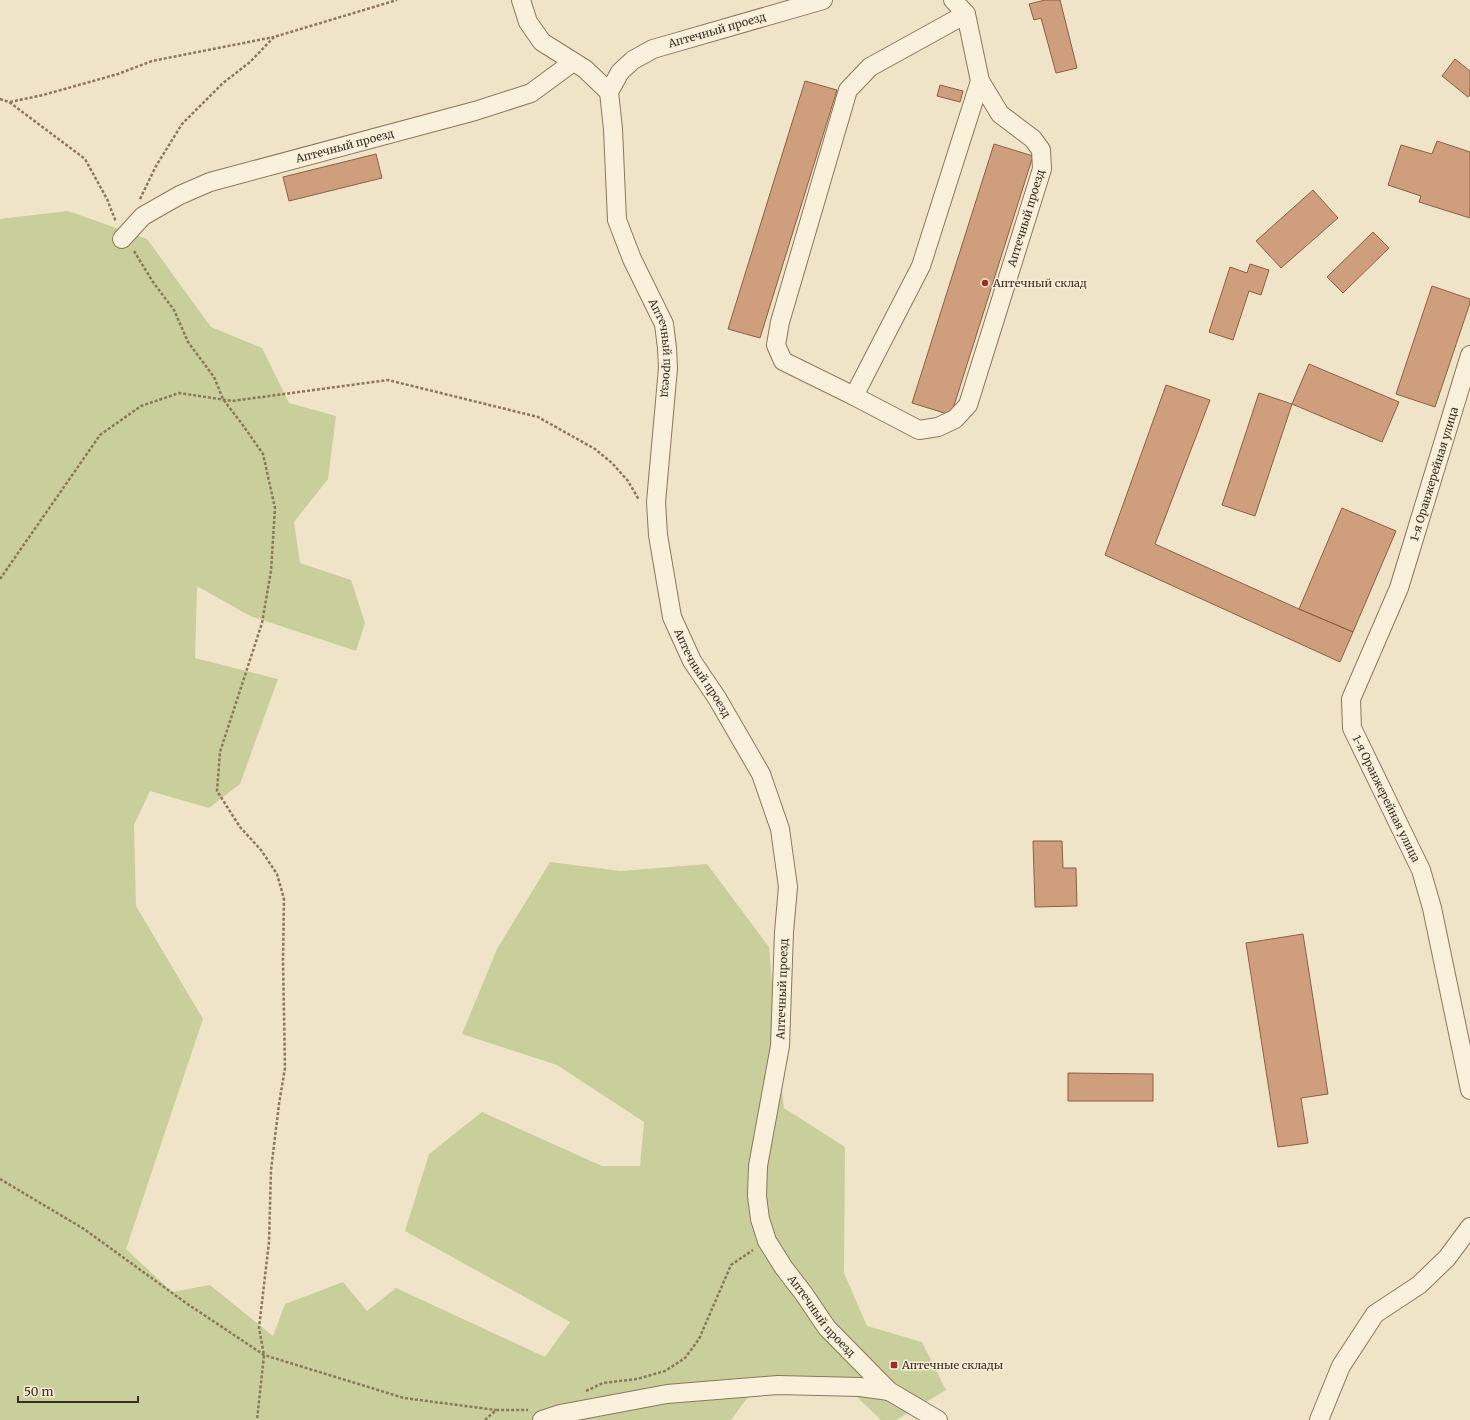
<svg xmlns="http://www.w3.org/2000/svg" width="1470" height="1420" viewBox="0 0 1470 1420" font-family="Merriweather,serif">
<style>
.green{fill:#c9cf9b}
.building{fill:#cf9f7d;stroke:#8d5f41}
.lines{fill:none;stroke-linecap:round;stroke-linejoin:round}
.street-casing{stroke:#8d765c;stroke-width:20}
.path{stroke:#8d765c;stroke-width:2.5;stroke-dasharray:3 2;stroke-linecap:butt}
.street{stroke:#faf1dc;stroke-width:18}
.poi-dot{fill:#9e2a2b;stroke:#f7eed8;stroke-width:1.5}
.labels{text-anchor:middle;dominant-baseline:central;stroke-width:3;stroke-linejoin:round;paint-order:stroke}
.street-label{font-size:11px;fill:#3d2e20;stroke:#f7eed8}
.poi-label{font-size:11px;fill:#3d2e20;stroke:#f7eed8;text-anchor:start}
</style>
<rect width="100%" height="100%" fill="#f0e4c8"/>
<path class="green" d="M68 211 147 239 211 327 262 348 289 403 336 416 328 479 294 522 300 563 351 580 365 623 356 651 250 616 197 586 195 658 278 679 240 784 209 808 150 791 134 825 136 906 203 1019 126 1249 172 1292 210 1285 273 1336 285 1304 343 1282 367 1311 396 1288 545 1357 570 1322 405 1231 429 1154 482 1112 602 1166H640L644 1122 557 1065 462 1034 497 949 550 862 621 871 707 864 769 947 778 1056 784 1108 845 1147 844 1273 867 1326 922 1342 946 1390 896 1420H881L836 1377 758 1383 731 1420H0V219Z"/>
<path class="building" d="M1045 0H1060L1077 68 1056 73 1041 18 1034 20 1029 4Z
M1455 59 1470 71V95L1468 97 1442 76Z
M805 81 837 90 760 338 728 329Z
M940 85 963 91 960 102 937 96Z
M1437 141 1470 152V218L1419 202 1421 196 1388 185 1401 145 1432 154Z
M994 144 1033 156 951 415 912 403Z
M376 154 382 178 289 201 283 177Z
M1313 190 1338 218 1281 268 1256 241Z
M1373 232 1389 248 1343 293 1327 277Z
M1250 264 1269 270 1261 295 1249 291 1233 340 1209 332 1230 267 1247 273Z
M1432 286 1470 299V303L1435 407 1396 394Z
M1309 364 1399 402 1382 442 1292 404Z
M1166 385 1210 400 1155 544 1299 609 1353 632 1340 662 1105 555Z
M1259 393 1292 404 1255 516 1222 505Z
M1342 508 1396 531 1353 632 1299 609Z
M1033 841H1062L1063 868H1076L1077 906 1035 907Z
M1303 934 1328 1094 1301 1098 1308 1143 1278 1147 1246 943Z
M1068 1073 1153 1074V1101H1068Z"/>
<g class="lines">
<g class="street-casing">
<g id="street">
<path d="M521 0 528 22 542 42 585 69 609 92"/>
<path id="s1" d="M823 0 653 49 633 60 620 72 609 92 613 129 617 220 632 259 664 324 667 348 668 368 656 502 658 535 672 617 692 661 717 698 761 774 780 829 788 887 784 932 780 1046 758 1166 757 1196 760 1219 767 1241 784 1268 804 1294 827 1328 889 1391 938 1420"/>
<path d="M953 0 966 14 980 81 1000 114 1033 139 1041 150 1042 169 968 405 955 419 938 427 919 430 854 396 921 266 980 81"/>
<path id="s2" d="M122 239 143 216 180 195 210 182 475 111 531 93 573 62"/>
<path id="s3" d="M1470 355 1399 588 1351 699 1352 728 1421 870 1432 908 1470 1090"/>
<path d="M854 396 783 361 776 345 780 322 848 90 870 67 966 14"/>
<path d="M542 1420 560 1414 667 1394 778 1385 860 1387 889 1391"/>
<path d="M1319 1420 1341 1366 1375 1314 1419 1285 1447 1258 1470 1227"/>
</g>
</g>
<path class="path" d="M0 99 9 102 85 159 107 199 116 222
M10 102 43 95 118 74 152 61 274 37
M140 199 156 166 182 124 223 83 250 62 274 37 397 0
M134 251 153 282 174 310 188 342 214 377 223 399 242 424 263 454 275 508 271 571 262 623 220 752 217 791 240 827 261 850 277 874 284 899 283 960 285 1068 279 1104 271 1170 269 1242 259 1328 264 1355 257 1420
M0 579 100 435 141 406 179 393 232 401 388 380 538 417 595 449 612 463 628 481 639 500
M0 1179 84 1229 186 1303 264 1355 404 1398 496 1410
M586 1391 603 1383 637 1379 665 1371 685 1358 699 1339 731 1265 753 1250
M485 1420 496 1410H528"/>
<use href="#street" class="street"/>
</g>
<g class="poi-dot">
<circle cx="985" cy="283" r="4"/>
<rect x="890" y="1361" width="8" height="8" rx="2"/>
</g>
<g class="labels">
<g class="street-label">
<text transform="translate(717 30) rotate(-16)">Аптечный проезд</text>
<text stroke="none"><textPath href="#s2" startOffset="246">Аптечный проезд</textPath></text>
<text transform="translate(1026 218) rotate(-73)">Аптечный проезд</text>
<text stroke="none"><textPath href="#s1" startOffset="506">Аптечный проезд</textPath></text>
<text transform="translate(1434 474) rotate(-73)">1-я Оранжерейная улица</text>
<text stroke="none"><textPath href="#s1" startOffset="842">Аптечный проезд</textPath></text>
<text stroke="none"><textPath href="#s3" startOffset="472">1-я Оранжерейная улица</textPath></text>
<text transform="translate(782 989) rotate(-88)">Аптечный проезд</text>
<text stroke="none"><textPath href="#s1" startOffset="1526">Аптечный проезд</textPath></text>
</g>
<g class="poi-label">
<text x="993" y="283">Аптечный склад</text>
<text x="902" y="1365">Аптечные склады</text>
</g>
</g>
<path d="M18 1396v6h120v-6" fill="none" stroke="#3d2e20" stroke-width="2"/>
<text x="24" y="1396" font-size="12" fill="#3d2e20" stroke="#f7eed8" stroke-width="3" paint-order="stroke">50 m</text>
</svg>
